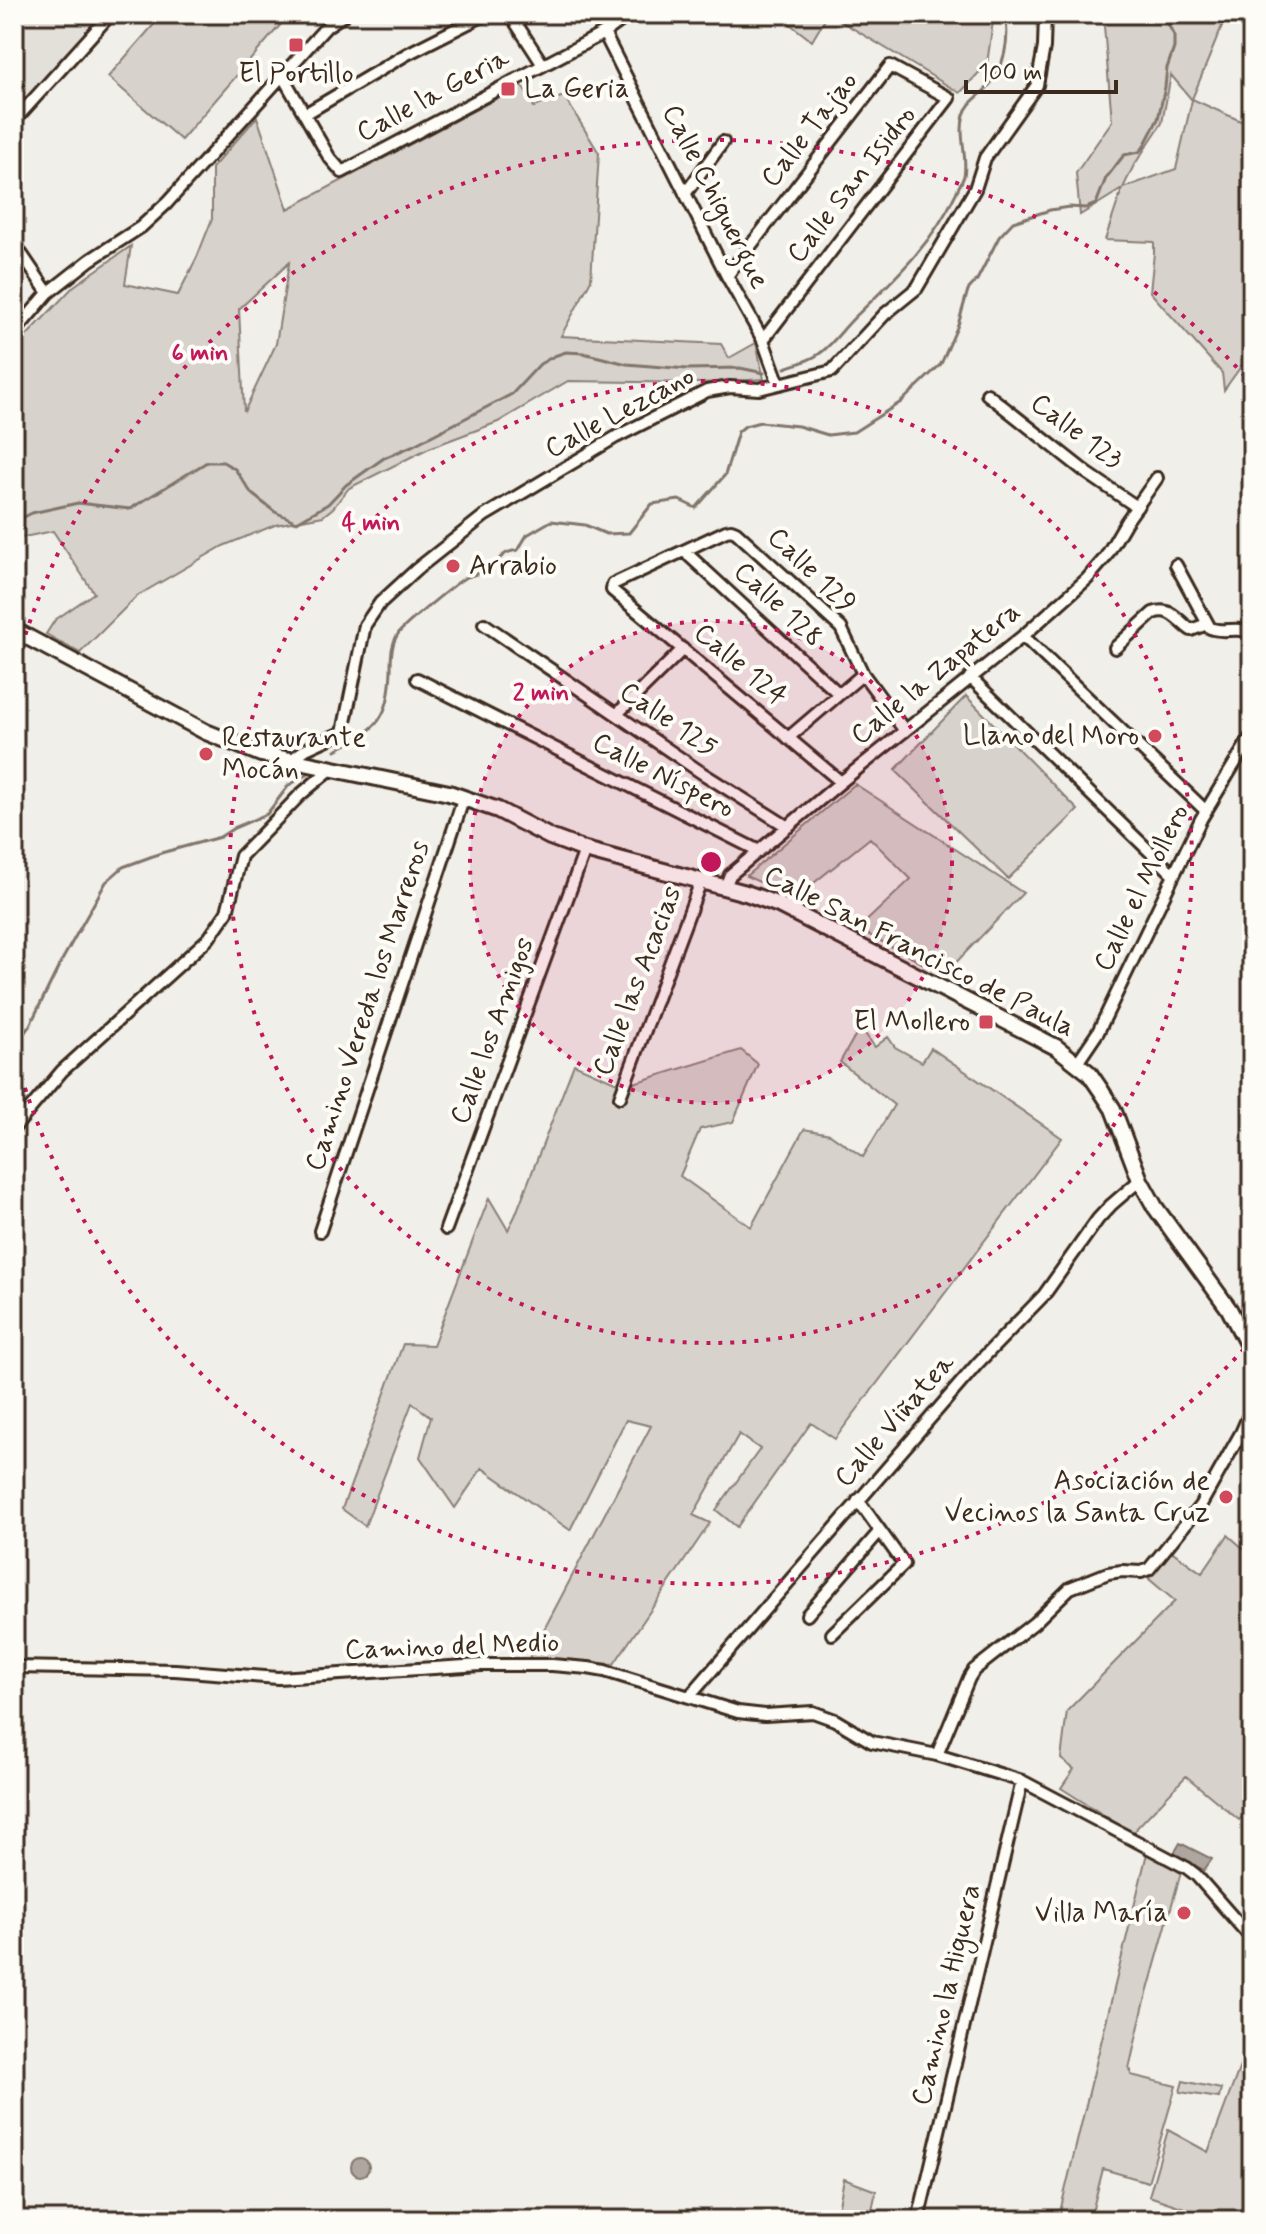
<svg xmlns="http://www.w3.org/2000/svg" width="1266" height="2234" viewBox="0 0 1266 2234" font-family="Mynerve,sans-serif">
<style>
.built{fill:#e3e0da}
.green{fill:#d7d2cc;stroke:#897e75;stroke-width:2;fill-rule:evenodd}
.water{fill:#aea69f;stroke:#80746b;stroke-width:2}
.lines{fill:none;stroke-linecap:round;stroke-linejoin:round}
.stream{stroke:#80746b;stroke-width:3}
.street-casing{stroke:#3b2a1e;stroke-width:16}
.secondary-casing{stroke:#3b2a1e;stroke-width:20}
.street{stroke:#fdfcf7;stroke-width:10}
.secondary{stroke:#fdfcf7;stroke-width:14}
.ring{fill:none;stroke:#c2185b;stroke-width:4;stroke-dasharray:4 8}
.poi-dot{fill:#d1495b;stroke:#fdfcf7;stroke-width:3}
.labels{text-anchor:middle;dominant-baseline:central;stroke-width:8;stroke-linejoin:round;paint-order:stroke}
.poi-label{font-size:28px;fill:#3b2a1e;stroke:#fdfcf7;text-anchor:end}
.street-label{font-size:28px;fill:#3b2a1e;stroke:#fdfcf7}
.centre{fill:#c2185b;stroke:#fdfcf7;stroke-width:4}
.ring-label{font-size:24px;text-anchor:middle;font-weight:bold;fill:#c2185b;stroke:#fdfcf7;stroke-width:8;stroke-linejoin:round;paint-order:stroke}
</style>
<rect width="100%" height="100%" fill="#f1efea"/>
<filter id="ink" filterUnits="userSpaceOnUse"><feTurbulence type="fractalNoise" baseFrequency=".0125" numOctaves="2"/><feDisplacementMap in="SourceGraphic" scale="16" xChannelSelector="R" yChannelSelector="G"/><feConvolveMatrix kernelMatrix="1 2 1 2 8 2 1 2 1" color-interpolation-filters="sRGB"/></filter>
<g filter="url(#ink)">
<path class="built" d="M14 14H111L14 121Z"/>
<path class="green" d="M163 14H272L282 23 181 140 108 77Z
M777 14H828L812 41Z
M829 14H994L987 64 960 93Z
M1103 14H1227L1192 99 1252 126V245L1249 249 1252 252V351L1224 390 1222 373 1150 292 1154 253V242L1105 240 1122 189 1080 215 1076 173 1112 121ZM1171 75 1192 100 1176 169 1123 188 1133 167 1162 123Z
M522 85 534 107 564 96 599 153 591 280 561 336 721 344 729 358 756 343 764 379 703 383 568 381 498 422 429 448 349 488 333 508 323 516 275 525 223 546 137 596 80 653 46 634 55 620 94 593 53 531 14 539V349L74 286 131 246 125 284 178 295 197 257 212 219V168L257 117 288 209ZM289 263 276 344 244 412 239 309Z
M966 696 1078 810 1008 879 895 770Z
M855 784 1023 893 944 975 858 929 911 879 870 838 795 898 746 876Z
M860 1027 875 1047 888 1037 895 1047 922 1062 931 1048 1062 1138 835 1439 811 1423 737 1527 716 1510 760 1449 739 1434 693 1515 710 1523 614 1664 529 1658 651 1426 626 1420 570 1530 482 1468 455 1508 420 1457 431 1417 412 1403 365 1526 342 1509 403 1344 433 1345 489 1198 508 1230 515 1216 574 1064 624 1086 741 1050 758 1064 733 1122 700 1129 680 1176 751 1227 804 1129 830 1134 863 1157 894 1105 840 1062Z
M1228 1535 1252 1556V1808L1239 1820 1186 1776 1132 1833 1061 1788 1074 1769 1061 1759 1067 1711 1175 1601 1149 1579 1170 1550 1202 1573Z
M1147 1853 1181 1872 1143 2008 1129 2069 1131 2070V2075L1176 2086 1148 2182 1103 2169 1090 2220H1025L1027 2212 1059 2216Z
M1249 2042 1252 2043V2198L1230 2220H1187L1190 2210 1149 2196 1168 2130 1208 2152Z
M1183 2081 1221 2089 1219 2098 1180 2092Z
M844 2179 876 2191 870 2220H836Z"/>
<path class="water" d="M1180 1843 1212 1859 1204 1870 1173 1855Z
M351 2167a9 9 0 1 1 18 0a9 9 0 1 1-18 0Z"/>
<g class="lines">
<path class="stream" d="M785 368C797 364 809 361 819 354 832 345 842 330 853 319 892 281 933 244 956 193 958 188 962 182 964 176 968 157 958 134 964 115 967 103 979 97 987 88 1005 68 1010 39 1005 14
M14 522 32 513 78 503 130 509 207 462H223L235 469 252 494 275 512 297 522 328 504 346 485 384 458 412 446 512 394 540 364 554 356 566 352 583 353 627 364 687 369 740 368 764 373
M336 750C378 728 389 720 391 670 391 658 391 644 398 634 402 627 457 582 465 578 472 574 481 574 488 569 502 559 499 553 518 550L527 535 551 521 585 525 606 534 629 533 652 504 679 500 696 508 725 475 738 432 745 426 760 422 798 426 828 435 854 432 901 402 941 364 958 325 968 290 977 280 999 237 1013 222 1050 210 1069 207 1086 208 1096 204 1106 178 1124 155 1139 152 1143 148 1158 119 1165 87 1167 68 1174 48V35L1169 26 1166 14
M14 1047 30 1025 61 962 106 882 123 867 161 853 220 837 234 828 267 814 289 785 307 775"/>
<g class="street-casing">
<path id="street" d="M510 14 543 65
M604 33 727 276 763 340 779 384
M282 75 329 157 342 172 604 33 630 14
M305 114 407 54 486 14
M14 121 109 16
M685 194 723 142
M14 243 48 293
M727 276 890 66 949 98 763 340
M14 333 48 293 90 260 141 227 167 203 327 26 345 14
M987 394 1087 473 1137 507
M684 551 839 694
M1176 565 1210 628C1224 634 1239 625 1252 634
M484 624 702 773 788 827
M1023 636 1206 811
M1115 648 1153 613C1171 606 1178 621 1191 630L1207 624
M970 677 1173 874
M417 679 759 851
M617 714 683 649
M788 738 863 674
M291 760 306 749 343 732 365 625 380 603 417 569 484 516 616 437 707 391 730 387 759 389 832 371 885 314 917 288 975 189 985 158 1037 85 1044 47 1045 14
M841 782 612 590 613 584 726 531 731 530 736 532 841 628 863 674 905 731
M725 887 730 875 841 782 1023 636 1087 579 1105 558 1126 522 1157 478
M1077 1063 1098 1032 1201 819 1252 735
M620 1097 701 881
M14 1128 62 1071 209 938 227 912 241 856 300 795 331 769
M446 1229 585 850
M320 1231 464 797
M807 1615 880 1531
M832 1634 904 1564 858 1500
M14 1667 175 1670 278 1678 481 1665H552L588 1668 605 1671 738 1712 765 1715 813 1712 835 1720 872 1742 937 1755 1022 1781 1187 1868 1196 1875 1252 1939
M689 1697 978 1363 1044 1295 1098 1219 1111 1205 1140 1180
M937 1755 969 1678 974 1670 1034 1623 1070 1588 1108 1573 1122 1571 1141 1572 1149 1569 1200 1506 1241 1433 1252 1408
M918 2220 1022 1781"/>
</g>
<g class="secondary-casing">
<path id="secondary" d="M14 630 206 732 261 754 449 793 498 810 550 837 585 850 746 893 779 905 1056 1047 1089 1073 1100 1089 1113 1109 1140 1180 1155 1207 1229 1309 1252 1353"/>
</g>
<use href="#street" class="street"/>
<use href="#secondary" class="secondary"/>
</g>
</g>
<circle cx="711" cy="862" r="241" fill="#c2185b" fill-opacity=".12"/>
<g class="ring">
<circle cx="711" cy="862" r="241"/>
<circle cx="711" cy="862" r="481"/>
<path d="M1252 1340A722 722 0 0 1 15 1055M15 669A722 722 0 0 1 1252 384"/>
</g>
<g class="poi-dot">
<rect x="288" y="37" width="16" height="16" rx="4"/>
<rect x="500" y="81" width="16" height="16" rx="4"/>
<circle cx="453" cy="566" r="8"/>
<circle cx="1155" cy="736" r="8"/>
<circle cx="206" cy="754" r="8"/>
<rect x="978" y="1014" width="16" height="16" rx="4"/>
<circle cx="1226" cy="1497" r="8"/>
<circle cx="1184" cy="1913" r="8"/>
</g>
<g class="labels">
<g class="poi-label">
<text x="296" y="74" text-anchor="middle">El Portillo</text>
<text x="524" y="89" text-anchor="start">La Geria</text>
<text x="469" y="566" text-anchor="start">Arrabio</text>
<text x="1139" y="736">Llano del Moro</text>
<text x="222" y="738" text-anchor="start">Restaurante<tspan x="222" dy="32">Mocán</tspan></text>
<text x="970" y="1022">El Mollero</text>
<text x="1210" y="1481">Asociación de<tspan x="1210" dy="32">Vecinos la Santa Cruz</tspan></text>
<text x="1168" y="1913">Villa María</text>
</g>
<g class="street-label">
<text transform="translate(433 96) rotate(-28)">Calle la Geria</text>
<text transform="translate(810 130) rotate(-52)">Calle Tajao</text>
<text transform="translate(852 185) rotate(-52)">Calle San Isidro</text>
<text transform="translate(715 197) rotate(63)">Calle Chiguergue</text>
<text transform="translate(620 413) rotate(-28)">Calle Lezcano</text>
<text transform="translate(1076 432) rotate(37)">Calle 123</text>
<text transform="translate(811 571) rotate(44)">Calle 129</text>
<text transform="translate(778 605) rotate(43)">Calle 128</text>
<text transform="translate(740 665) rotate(40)">Calle 124</text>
<text transform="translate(936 674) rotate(-39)">Calle la Zapatera</text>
<text transform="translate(668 720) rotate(34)">Calle 125</text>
<text transform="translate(663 776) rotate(27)">Calle Níspero</text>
<text transform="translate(1142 888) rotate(-64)">Calle el Mollero</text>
<text transform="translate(919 952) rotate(27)">Calle San Francisco de Paula</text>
<text transform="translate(638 981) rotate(-69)">Calle las Acacias</text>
<text transform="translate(368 1006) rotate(-72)">Camino Vereda los Marreros</text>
<text transform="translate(493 1031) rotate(-70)">Calle los Amigos</text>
<text transform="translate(895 1421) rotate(-49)">Calle Viñatea</text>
<text transform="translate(452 1647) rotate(-2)">Camino del Medio</text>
<text transform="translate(947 1995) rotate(-77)">Camino la Higuera</text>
</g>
</g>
<circle cx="711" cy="862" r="12" class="centre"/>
<g class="ring-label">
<text x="200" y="360">6 min</text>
<text x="371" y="530">4 min</text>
<text x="541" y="700">2 min</text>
</g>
<rect width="1266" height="2234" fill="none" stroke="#fdfcf7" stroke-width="48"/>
<rect x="24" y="24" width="1218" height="2186" fill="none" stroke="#3b2a1e" stroke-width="3" filter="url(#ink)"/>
<path d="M966 80v12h150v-12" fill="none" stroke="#3b2a1e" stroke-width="4"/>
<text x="978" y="80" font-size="24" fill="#3b2a1e" stroke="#fdfcf7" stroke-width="6" paint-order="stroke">100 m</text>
</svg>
